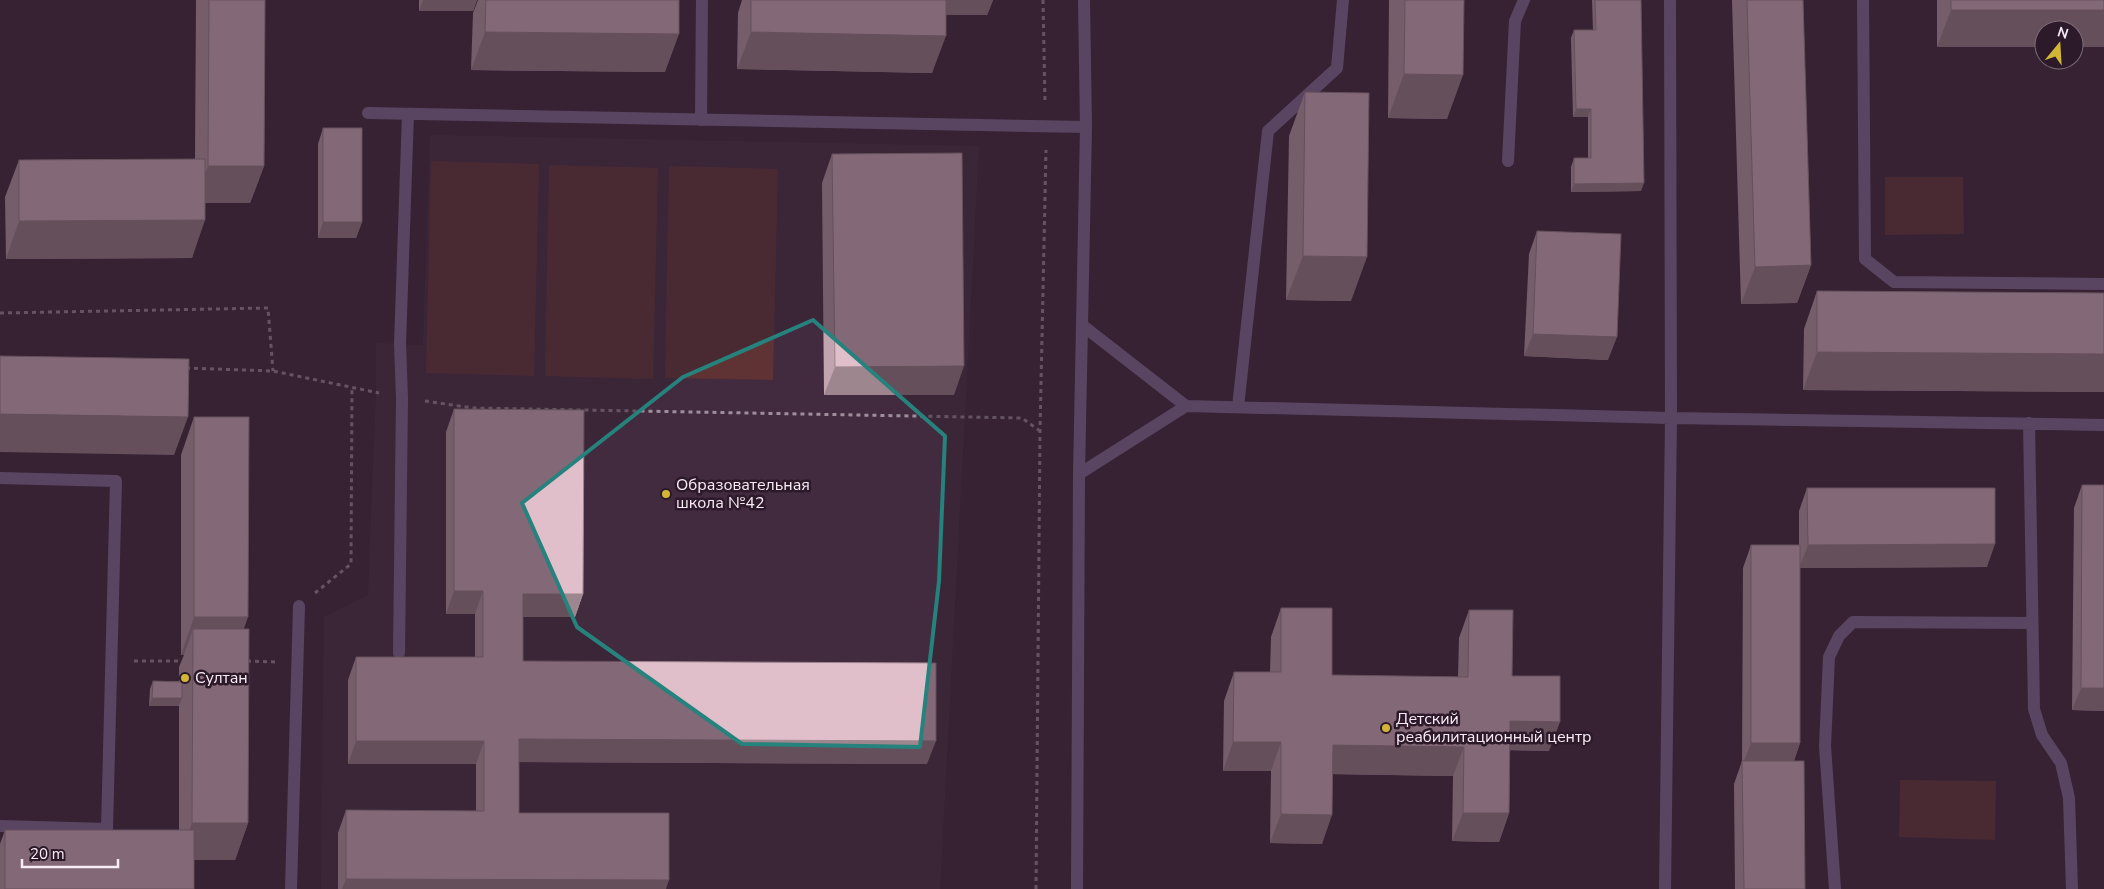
<svg xmlns="http://www.w3.org/2000/svg" width="2104" height="889" viewBox="0 0 2104 889" font-family="'Nunito Sans',sans-serif">
<style>
.built{fill:#422a3f}
.green{fill:#5f3333}
.lines{fill:none;stroke-linecap:round;stroke-linejoin:round}
.path{stroke:#9e8e9b;stroke-width:3;stroke-dasharray:4 4;stroke-linecap:butt}
.minor{stroke:#836f99;stroke-width:12}
.wall{fill:#c1a4ae}
.shaded-wall{fill:#9d868d}
.building{fill:#e0bfca;stroke:#9d868d}
.marked{fill:none;stroke:#26827c;stroke-width:4;stroke-linejoin:round}
.poi-dot{fill:#d2b736;stroke:#2c1929;stroke-width:2}
.labels{text-anchor:middle;dominant-baseline:central;stroke-width:5;stroke-linejoin:round;paint-order:stroke}
.poi-label{font-size:16px;fill:#f9ecf7;stroke:#2c1929;text-anchor:start}
</style>
<rect width="100%" height="100%" fill="#362333"/>
<path class="built" d="M430 135 979 146 940 889H321L324 617 368 595 376 393V343L423 345Z"/>
<path class="green" d="M431 161 539 164 534 376 426 373Z
M549 165 658 168 653 379 545 376Z
M669 166 778 169 773 380 665 378Z
M1885 177H1963L1964 234 1885 235Z
M1900 780 1996 781 1995 840 1899 837Z"/>
<g class="lines">
<path class="path" d="M1043 0 1045 103
M0 313 268 308 273 371
M186 368 273 371 379 393
M425 401 473 408 1022 418 1040 431
M315 593 351 564 352 387
M134 661H185
M247 661 275 662
M1036 889 1040 431 1046 150"/>
<path class="minor" d="M1863 0 1865 259 1894 282 2104 284
M368 113 1086 127
M701 120 702 0
M1508 161 1515 21 1524 0
M1082 325 1186 406
M1238 407 1268 131 1337 68 1343 0
M2029 423 2034 709 2042 735 2061 763 2069 798 2072 889
M1079 474 1186 406 1671 418 2104 425
M0 478 116 481 107 829 0 826
M399 653 402 398 400 344 408 114
M291 889 299 606
M1077 889 1079 474 1086 127 1084 0
M1665 889 1671 418 1670 0
M1835 889 1825 746 1829 657 1839 636 1853 622 2032 623"/>
</g>
<path class="wall" d="M196 0H265L264 166 250 203H205L192 258 6 259 5 197 19 160 195 159Z
M419 0H477L473 11H419Z
M478 0H679L665 72 471 70 473 13Z
M742 0H993L987 15H946L932 73 737 69 738 13Z
M1389 0H1464L1447 119 1388 118Z
M1592 0H1641V191L1571 192V167L1574 158H1588V117H1573L1571 38 1574 30H1593Z
M1732 0H1803L1811 265 1797 303 1741 304Z
M1937 0H2104V47H2074V30H2044V47H1937Z
M1305 92 1351 301 1286 300 1289 136Z
M323 128 362 222 356 238H318V144Z
M832 154 954 395H824L822 183Z
M1537 231 1608 360 1524 356 1529 254Z
M1817 291 2104 293V392L1803 390 1804 329Z
M454 409 583 594 575 617H523V661L927 764 519 762V813L666 889H338V833L346 810 476 811V764H348V680L356 657H475V614H446V432Z
M194 417 244 629 248 823 235 860H194V889H0V844L5 830H179V706H149L150 689 153 681H179V667L184 655H181V455Z
M2082 485 2104 711 2072 710 2074 508Z
M1807 488 1987 567 1800 568V743L1794 761 1805 889H1735L1734 784 1742 761 1743 568 1751 545H1799V511Z
M1281 608 1332 675 1458 677 1459 638 1469 610 1512 676 1549 751 1510 750 1509 813 1499 842 1452 841 1453 776 1333 774 1322 844 1270 843 1271 771H1223L1224 701 1234 672H1270L1271 637Z"/>
<path class="shaded-wall" d="M423 0H477L473 11H419Z
M940 0H993L987 15H934Z
M1951 10H2104V47H2074V30H2044V47H1937Z
M485 32 679 34 665 72 471 70Z
M751 32 946 36 932 73 737 69Z
M1404 74 1463 75 1447 119 1388 118Z
M1576 109H1591L1588 117H1573Z
M208 166H264L250 203H194Z
M1644 183 1641 191 1571 192 1574 184Z
M205 220 192 258 6 259 19 221Z
M323 222H362L356 238H318Z
M1303 256 1367 257 1351 301 1286 300Z
M1811 265 1797 303 1741 304 1755 267Z
M1533 334 1617 337 1608 360 1524 356Z
M1817 352 2104 354V392L1803 390Z
M964 366 954 395H824L835 367Z
M0 414 188 417 174 455 0 452Z
M1995 544 1987 567 1799 568 1808 545Z
M454 591H483L475 614H446Z
M523 594H583L575 617H515Z
M194 617H248L235 655 193 629 184 655H181Z
M2081 688H2104V711L2072 710Z
M152 698H182L179 706H149Z
M1510 721 1560 722 1549 751 1500 750Z
M519 739 936 741 927 764 511 762Z
M356 741H484L476 764H348Z
M1233 742H1281L1271 771H1223Z
M1751 743H1800L1792 766H1742Z
M1333 745 1464 747 1453 776 1322 774Z
M1463 813H1509L1499 842 1452 841Z
M1281 814 1332 815 1322 844 1270 843Z
M192 823H248L235 860H178Z
M346 879 669 880 666 889H342Z"/>
<path class="building" d="M209 0H265L264 166H208Z
M486 0H679V34L485 32Z
M751 0H946V36L751 32Z
M1405 0H1464L1463 75 1404 74Z
M1595 0H1641L1644 183 1574 184V158H1591V109H1576L1574 30H1596Z
M1747 0H1803L1811 265 1755 267Z
M1951 0H2104V10H1951Z
M1305 92 1369 93 1367 257 1303 256Z
M323 128H362V222H323Z
M962 153 964 366 835 367 832 154Z
M205 159V220L19 221V160Z
M1537 231 1621 234 1617 337 1533 334Z
M1817 291 2104 293V354L1817 352Z
M0 356 189 359 188 417 0 414Z
M454 409 584 410 583 594H523V661L936 663V741L519 739V813H669V880L346 879V810L484 811V741H356V657H483V591H454Z
M194 417H249L248 617H194Z
M2082 485H2104V688H2081Z
M1807 488H1995V544L1808 545Z
M1751 545H1800V743H1751Z
M1281 608H1332V675L1468 677 1469 610H1513L1512 676H1560V722L1510 721 1509 813H1463L1464 747 1333 745 1332 815 1281 814V742H1233L1234 672H1281Z
M193 629H249L248 823H192Z
M153 681 182 682V698H152Z
M1742 761H1804L1805 889H1744Z
M5 830H194V889H5Z"/>
<path d="M0 0H2104V889H0ZM813 320 945 436 939 581 920 747 742 744 577 627 522 503 683 377Z" fill="#362333" fill-opacity=".55" fill-rule="evenodd"/>
<path class="marked" d="M813 320 945 436 939 581 920 747 742 744 577 627 522 503 683 377Z"/>
<g class="poi-dot">
<circle cx="666" cy="494" r="5"/>
<circle cx="185" cy="678" r="5"/>
<circle cx="1386" cy="728" r="5"/>
</g>
<g class="labels">
<g class="poi-label">
<text x="676" y="485">Образовательная<tspan x="676" dy="18">школа №42</tspan></text>
<text x="195" y="678">Султан</text>
<text x="1396" y="719">Детский<tspan x="1396" dy="18">реабилитационный центр</tspan></text>
</g>
</g>
<g transform="translate(2059 45) rotate(18)"><circle r="24" fill="#2c1929" stroke="#7e6d7b"/>
<path d="M0-4L9 19L0 12L-9 19Z" fill="#d2b736"/>
<text y="-8" font-size="14" font-weight="bold" text-anchor="middle" fill="#f9ecf7">N</text>
</g>
<path d="M22 859v8h96v-8" fill="none" stroke="#f9ecf7" stroke-width="2.5"/>
<text x="30" y="859" font-size="15" fill="#f9ecf7" stroke="#2c1929" stroke-width="4" paint-order="stroke">20 m</text>
</svg>
